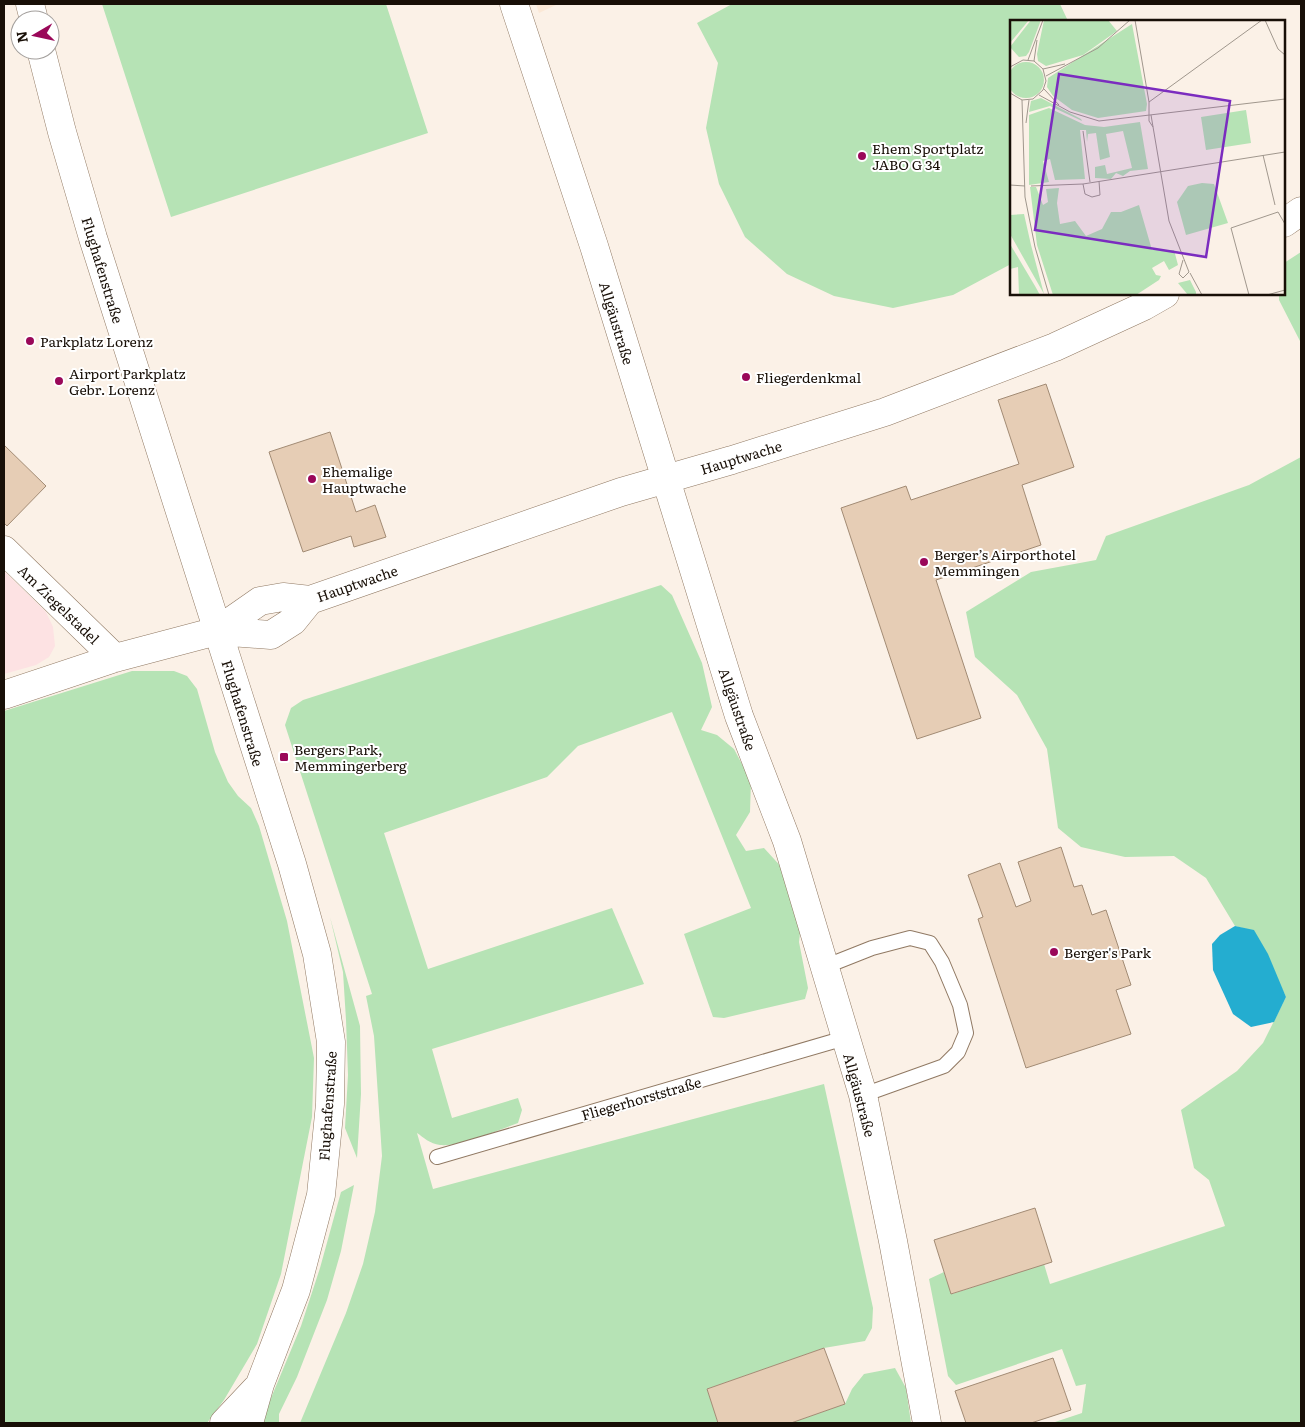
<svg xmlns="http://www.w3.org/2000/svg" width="1305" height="1427" viewBox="0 0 1305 1427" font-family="Literata,serif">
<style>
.built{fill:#fbe8d6}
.industrial{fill:#fde2e3}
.green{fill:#b6e3b5}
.water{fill:#24add0}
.building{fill:#e6cdb5;stroke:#a28b74}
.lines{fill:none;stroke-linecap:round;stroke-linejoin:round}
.service-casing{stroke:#907963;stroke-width:16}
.minor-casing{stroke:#907963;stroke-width:29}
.service{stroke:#fff;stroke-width:14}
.minor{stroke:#fff;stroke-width:28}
.poi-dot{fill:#9a0859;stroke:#fff;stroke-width:2}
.labels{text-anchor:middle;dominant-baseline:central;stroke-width:4;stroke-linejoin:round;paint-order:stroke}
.poi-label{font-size:14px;fill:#180f07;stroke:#fff;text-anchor:start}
.street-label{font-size:14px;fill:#180f07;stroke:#fff}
.inset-road{fill:none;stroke:#a0978d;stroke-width:1}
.view{fill:#7b2cbf;fill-opacity:0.15;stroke:#7b2cbf;stroke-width:2.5}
.inset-edge{fill:none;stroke:#180f07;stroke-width:2.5}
</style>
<rect width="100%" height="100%" fill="#fbf1e7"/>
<path class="built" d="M536 4H558L539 13Z"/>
<path class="industrial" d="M4 571 46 612 53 627 55 646 49 657 36 665 4 674Z"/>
<path class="green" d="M102 4H386L428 133 171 217Z
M732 4H1060L1068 21H1011V264L953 295 893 308 834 296 787 274 745 237 719 184 706 128 718 63 697 23Z
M1301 252V343L1279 300V294H1284V263Z
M1301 457V1423H1052L1082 1413 1086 1384 1076 1386 1062 1349 956 1385 948 1376 929 1279 944 1272 952 1294 1044 1264 1050 1284 1225 1226 1209 1180 1194 1168 1181 1110 1237 1071 1263 1043 1286 997 1254 931 1235 926 1206 878 1174 856 1125 857 1081 847 1058 828 1047 749 1017 695 975 657 966 612 1031 572 1096 560 1106 536 1249 485Z
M661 585 672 595 702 663 712 707 701 730 717 735 734 749 751 781 750 812 736 835 746 851 764 848 785 871 802 916 799 942 808 988 805 999 724 1018 713 1017 684 934 751 908 672 712 578 746 547 777 384 833 428 969 612 908 644 984 432 1049 452 1118 518 1098 522 1110 518 1123C498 1130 460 1147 440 1145 430 1144 423 1137 417 1133L433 1189 824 1084 873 1308 872 1328 865 1341 824 1348 707 1389 718 1423H300L346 1313 363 1264 375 1212 382 1156 374 1036 366 996 372 994 285 725 291 708 303 700Z
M132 671H174L187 676 197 689 215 752 228 782 238 796 251 808 259 826 287 921 314 1058 312 1117 281 1274 257 1344 224 1400 207 1423H4V711Z
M330 917 360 1026 361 1094 357 1158 345 1128 348 1075 346 1020 343 972Z
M354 1185 341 1251 327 1300 297 1377 279 1414V1423H263L266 1410 301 1326 320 1268 341 1192Z
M895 1368 906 1388 911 1423H791L845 1404 852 1389 864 1374Z"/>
<path class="water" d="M1235 926 1254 930 1268 954 1286 997 1274 1022 1251 1027 1233 1014 1213 970 1212 944 1220 935Z"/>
<path class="building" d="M1046 384 1074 467 1022 485 1041 545 936 580 981 718 917 739 841 508 906 486 911 500 1019 464 998 400Z
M330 432 356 512 375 505 386 537 354 547 351 536 303 552 269 452Z
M4 445 46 486 7 526 4 523Z
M1061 847 1074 887 1082 885 1092 915 1106 910 1131 985 1116 990 1131 1034 1026 1068 978 919 983 917 968 875 1000 863 1016 907 1031 901 1018 862Z
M1035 1208 1052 1262 951 1294 934 1240Z
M824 1348 845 1404 791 1423H718L707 1389Z
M1053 1358 1071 1410 1031 1423H966L955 1391Z"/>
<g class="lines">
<g class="service-casing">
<path id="service" d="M824 967 872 948 910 938 930 943 942 962 960 1005 966 1033 958 1052 944 1066 863 1095
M437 1157 845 1038"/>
</g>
<g class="minor-casing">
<path id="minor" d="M30 4 34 20
M514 4 594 246 739 716 787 841 863 1095 893 1241 927 1423
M41 50 62 132 93 238 292 864 317 954 331 1042 330 1104 321 1195 296 1290 260 1384 249 1423
M1284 223 1301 211
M4 550 115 658
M217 631 271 635 293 621 310 600
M4 695 115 658 217 631 260 601 283 597 310 600 621 492 732 460 885 412 1055 347 1144 306 1165 294
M224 1423 256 1389"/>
</g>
<use href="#service" class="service"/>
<use href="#minor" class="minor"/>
</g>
<g class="poi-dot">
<circle cx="862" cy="156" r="5"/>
<circle cx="30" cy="341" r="5"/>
<circle cx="746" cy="377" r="5"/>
<circle cx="59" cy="381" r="5"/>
<circle cx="312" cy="479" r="5"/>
<circle cx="924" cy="562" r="5"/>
<rect x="279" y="752" width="10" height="10" rx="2.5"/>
<circle cx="1054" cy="952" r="5"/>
</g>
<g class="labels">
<g class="poi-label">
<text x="872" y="148">Ehem Sportplatz<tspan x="872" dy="16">JABO G 34</tspan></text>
<text x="40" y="341">Parkplatz Lorenz</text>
<text x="69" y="373">Airport Parkplatz<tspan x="69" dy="16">Gebr. Lorenz</tspan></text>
<text x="756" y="377">Fliegerdenkmal</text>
<text x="322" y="471">Ehemalige<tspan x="322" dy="16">Hauptwache</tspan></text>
<text x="934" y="554">Berger’s Airporthotel<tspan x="934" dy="16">Memmingen</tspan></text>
<text x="294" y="749">Bergers Park,<tspan x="294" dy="16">Memmingerberg</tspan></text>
<text x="1064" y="952">Berger's Park</text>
</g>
<g class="street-label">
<text transform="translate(103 270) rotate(73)">Flughafenstraße</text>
<text transform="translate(617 323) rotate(73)">Allgäustraße</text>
<text transform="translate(741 457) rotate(-17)">Hauptwache</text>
<text transform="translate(357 583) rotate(-19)">Hauptwache</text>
<text transform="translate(59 604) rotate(44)">Am Ziegelstadel</text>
<text transform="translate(738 709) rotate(71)">Allgäustraße</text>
<text transform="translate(243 713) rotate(73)">Flughafenstraße</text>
<text transform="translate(860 1095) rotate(75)">Allgäustraße</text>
<text transform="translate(641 1098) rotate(-16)">Fliegerhorststraße</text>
<text transform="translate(327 1106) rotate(-86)">Flughafenstraße</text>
</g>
</g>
<g transform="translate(1010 20)">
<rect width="275" height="275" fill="#fbf1e7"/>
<path d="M0 0H19L0 23ZM21 0H31L19 32 16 36 9 37 0 27ZM34 0H98L107 11 73 35 36 46 28 41 27 34ZM122 4 137 84 136 91 88 98 62 90 43 76 37 67 38 58ZM-2 60a18 18 0 1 1 36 0a18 18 0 1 1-36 0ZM31 78 71 99 72 101 40 86 19 92 21 81ZM39 88 75 105 94 107 130 102 138 149 120 151 113 156 106 153 101 159 85 158V147L95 145 97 154 122 148 113 111 96 114 100 137 90 140 86 113 78 114 77 122 76 110H70L75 159 45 160 40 139 33 141 39 162 19 165V95ZM236 90 241 123 196 130 191 97ZM192 163 204 164 218 203 176 215 167 182 178 166ZM20 167H26L33 185 38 182 36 169 49 168 47 183 50 204 65 201 76 216 92 209 101 192H111L129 185 142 230H164L168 245 159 250 154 241 142 248 146 255 151 256 149 260 126 275H43L27 225ZM14 194 21 225 34 274 0 214V195ZM0 224 25 266 30 275H9L8 247 0 249ZM180 260 186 272V275H178L168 263Z" fill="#b6e3b5"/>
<path class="inset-road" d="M125 0 139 82V101L143 107M255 0 268 29 275 35M18 40 33 0M24 41 27 20M0 47 13 40 24 41 33 49 36 61 33 70 23 79 12 80 0 73M33 49 55 44M36 56 88 28 120 0M34 69 49 85M29 75 60 92 89 101 275 79M12 80 15 177 25 227 39 275M139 82 252 0M141 95 159 201 179 252 173 258 169 254 173 240M16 103 19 80M73 111 80 162M253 135 265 185M73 164 75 174 82 177 90 175 89 161M0 165 15 166M21 166 73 164 275 132M180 253 192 275M239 275 221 208 268 192 275 204M257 275 275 270"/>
<path class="view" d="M49 54 220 81 196 237 25 210Z"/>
<rect width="275" height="275" class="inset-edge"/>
</g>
<rect width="1305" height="1427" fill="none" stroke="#180f07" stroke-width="10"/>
<g transform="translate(35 35) rotate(261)"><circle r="24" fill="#ffffff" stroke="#a39f9c"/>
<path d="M0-4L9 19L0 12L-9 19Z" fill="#9a0859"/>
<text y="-8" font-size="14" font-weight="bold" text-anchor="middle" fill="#180f07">N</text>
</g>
</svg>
